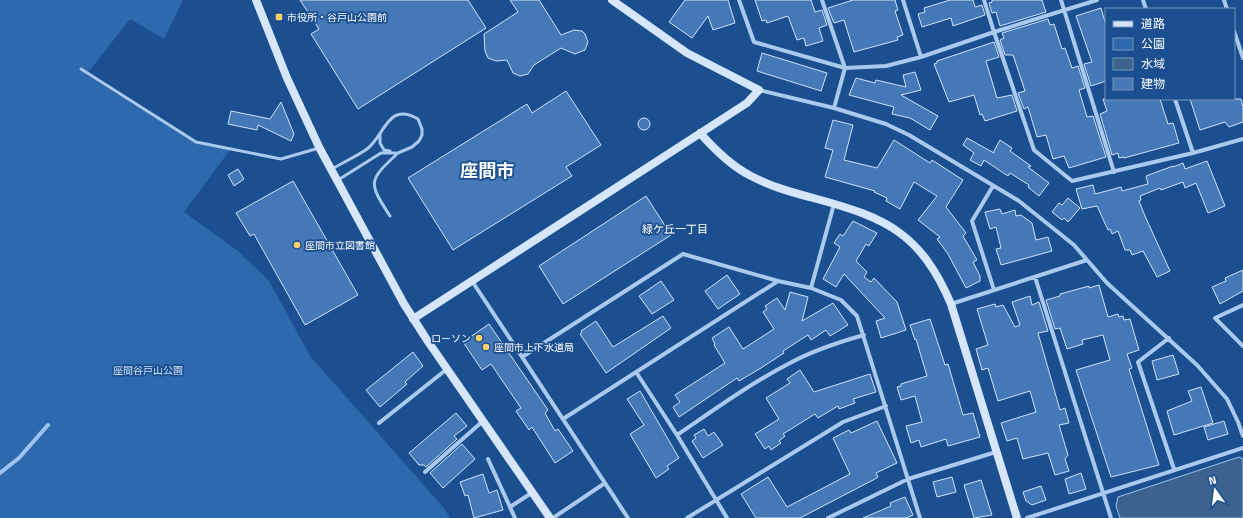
<svg xmlns="http://www.w3.org/2000/svg" width="1243" height="518" viewBox="0 0 1243 518" font-family="'Titillium Web','Noto Sans JP',sans-serif">
<style>
.green{fill:#2e69ad}
.water{fill:#3c6290;stroke:#9cc4f0}
.lines{fill:none;stroke-linecap:round;stroke-linejoin:round}
.stream{stroke:#9cc4f0;stroke-width:4}
.building{fill:#4478b7;stroke:#cfe3fa}
.lane{stroke:#a9c9ee;stroke-width:3}
.street{stroke:#a9c9ee;stroke-width:4}
.secondary{stroke:#d6e6fa;stroke-width:8}
.poi-dot{fill:#ffd166;stroke:#1b4f8f;stroke-width:1.5}
.labels{text-anchor:middle;dominant-baseline:central;stroke-width:3.5;stroke-linejoin:round;paint-order:stroke}
.poi-label{font-size:10px;fill:#fff;stroke:#1b4f8f;text-anchor:start}
.park-label{font-size:10px;fill:#cfe3fa;stroke:#1b4f8f}
.neighbourhood-label{font-size:11px;fill:#fff;stroke:#1b4f8f}
.town-label{font-size:18px;font-weight:bold;fill:#fff;stroke:#1b4f8f}
</style>
<rect width="100%" height="100%" fill="#1b4f8f"/>
<path class="green" d="M0 0H183L164 39 130 19 86 75 196 143 230 150 184 212 238 251 269 281 310 356 443 507 450 518H0Z"/>
<path class="water" d="M1239 457 1243 459V518H1120L1116 506 1118 497Z"/>
<g class="lines">
<path class="stream" d="M0 473 19 458 48 425"/>
</g>
<path class="building" d="M300 0H468L486 28 358 109 311 34 319 29Z
M510 0H539L561 35 574 30 582 31 585 34 588 42 585 50 575 54 561 48 534 65 528 74 520 76 513 73 507 60 496 61 488 58 485 51 484 34 518 12Z
M685 0H728L735 23 713 30 708 16 692 38 669 22Z
M755 0H811L815 12 822 10 827 25 819 28 823 41 806 46 804 38 797 40 788 16 767 23 766 20 762 21Z
M853 0H895L898 10 895 11 903 35 897 37 898 40 854 52 844 20 834 23 828 8Z
M950 0H973L975 7 982 5 985 15 953 26 951 18 922 27 918 14 925 12 924 8Z
M992 0H1042L1046 12 1000 26 996 12 992 13 989 3 992 2Z
M1101 8 1106 25V81L1091 86 1084 64 1092 62 1076 16Z
M1048 19 1050 25 1054 24 1062 49 1065 48 1072 68 1078 66 1085 88 1079 90 1087 117 1093 116 1106 157 1069 168 1064 156 1053 159 1046 135 1037 137 1028 107 1024 109 1018 93 1025 91 1013 55H1005L1000 40 1004 38 1002 33Z
M994 42 999 57 986 61 997 98 1012 95 1017 111 985 121 982 114 980 115 974 95 949 102 934 64 937 63V61Z
M762 53 827 73 821 91 757 71Z
M915 72 921 90 901 95 938 116 930 130 910 118 892 114 894 107 849 95 856 78 875 83 876 80 906 87 903 75Z
M566 91 601 145 566 167 572 176 453 250 408 178 527 104 532 113Z
M1103 99H1160L1168 124 1173 123 1179 143 1124 158V157L1119 158 1118 153 1112 155 1100 114 1107 111Z
M1190 99H1241L1243 107V122L1229 127 1225 122 1200 130Z
M281 102 294 134 291 141 258 125 257 130 228 124 231 111 270 119Z
M638 124a6 6 0 1 1 12 0a6 6 0 1 1-12 0Z
M833 120 853 125 844 160 877 168 894 140 930 163 932 160 963 180 946 207 966 233 963 236 977 260 973 262 980 276V281L966 288 948 254 937 239 940 237 918 220 937 196 914 182 900 209 886 201 887 198 874 192 875 191 825 177 833 150 825 148Z
M967 138 994 153V151L1000 140 1012 148 1010 151 1031 166 1028 167 1049 183 1039 196 1028 187 1029 185 1010 173 1008 176 984 160 981 166 970 160 974 153 963 145Z
M1207 161 1225 206 1208 213 1196 183 1185 188 1183 182 1161 190 1160 188 1140 196 1141 200 1139 201 1145 216 1170 271 1157 277 1143 251 1132 255 1130 250H1125L1118 231 1112 234 1110 229 1108 230 1097 206 1082 209 1076 189 1093 185 1095 194 1121 187 1122 191 1148 184 1146 176 1173 166V167L1183 163 1185 169Z
M238 169 244 179 234 186 228 175Z
M293 181 358 295 305 325 254 234 250 236 236 213Z
M646 196 671 235 563 304 539 266Z
M1068 198 1080 208 1068 222 1064 218 1062 220 1052 212 1059 203 1062 205Z
M1000 209 1002 214 1015 210 1016 216 1021 215 1032 223 1036 240 1048 237 1052 251 1001 265 996 249 1001 248 996 227 990 229 985 212Z
M853 221 877 233 869 246 866 244 856 261 867 272 864 277 871 282 874 278 897 302 906 330 881 338 876 321 885 318 844 274 836 287 823 279 840 247 834 243 840 234 843 236Z
M1243 270V291L1220 304 1212 287 1226 281 1225 278Z
M727 275 740 294 718 309 705 291Z
M661 281 674 300 652 314 639 296Z
M1099 285 1108 317 1118 314 1119 317 1123 316 1124 320 1130 319 1139 350 1127 354 1132 368 1129 369 1159 465 1111 477 1076 370 1110 360 1103 335 1082 340 1083 344 1067 349 1060 328 1055 329 1046 300 1060 296V294L1089 286V288Z
M790 292 808 297 802 321 833 303 848 325 830 336 826 330 811 340 808 335 783 351 784 353 761 368 739 381 737 378 679 417 673 407 680 402 675 395 725 363 714 345 715 344 712 338 729 327 743 349 774 329 763 312 767 309 765 306 777 298 785 310Z
M1030 296 1032 305 1039 302 1048 331 1038 333 1060 410 1065 408 1069 423 1059 425 1068 455 1065 459 1069 471 1055 475 1048 453 1023 459 1017 438 1007 441 1001 423 1036 412 1030 391 998 401 988 368 982 370 976 349 988 345 977 309 995 304 996 307 1003 305 1015 327 1020 325 1012 302Z
M663 316 671 328 606 373 580 334 582 332 581 331 596 321 613 347Z
M930 319 945 365 948 364 963 415 973 413 980 437 948 446 946 439 921 447 919 440 911 443 906 426 922 422 915 396 901 400 897 387 901 386V384L927 376 916 339 915 340 910 325Z
M489 324 548 410 545 413 555 431 558 429 573 451 555 463 532 427 529 430 516 411 521 408 491 364 482 370 463 342Z
M413 352 423 366 405 382 407 384 380 407 366 390Z
M1173 355 1179 374 1157 380 1152 361Z
M800 370 814 392 870 374 876 392 853 399 855 403 839 409 838 406 818 418 815 414 783 434 785 436 779 441 781 443 771 450 769 446 765 449 755 434 779 419 766 398 790 383 787 379Z
M1201 387 1213 423 1174 435 1167 411 1192 401 1188 391Z
M640 391 679 458 667 466 669 469 656 478 630 434 644 425 627 399Z
M456 413 467 426 454 436 457 439 426 467 424 465H419L409 453Z
M877 421 897 463 876 473 878 477 875 479 800 518H756L741 494 768 477 787 507 850 474 833 438 849 430 851 433Z
M1224 421 1228 434 1208 440 1204 427Z
M704 429 708 436 714 432 723 445 703 458 692 441 696 438 694 435Z
M462 444 475 459 443 488 430 473Z
M1081 473 1086 489 1069 494 1065 479Z
M483 474 489 493 497 490 503 510 474 518 468 495 465 496 460 482Z
M952 477 956 492 937 497 933 482Z
M981 480 992 515 974 518 964 485Z
M1041 486 1046 500 1032 505 1026 501 1023 492Z
M905 497 913 515 906 518H863L891 506 890 503Z"/>
<g class="lines">
<path class="lane" d="M81 69 196 142 281 159 319 148
M380 134V143L384 150 390 151
M332 169C344 162 357 156 367 149 385 135 388 101 418 119L422 129V135L419 141 412 147 398 153H381L338 180
M390 216C368 182 368 181 398 153"/>
<path class="street" d="M739 0 754 42 845 68 834 108
M822 0 845 68 886 66 921 57 994 32 1034 150 1072 181 1193 153 1175 99
M903 0 921 57
M984 0 994 32 1097 0
M1061 0 1114 172
M1143 0 1146 9
M1224 0 1227 9
M1234 31 1243 58
M759 90 834 108 886 124 909 135 1019 201 1074 245 1107 283 1197 365 1227 399 1238 422 1243 436
M1193 153 1243 139
M993 186 972 221 994 290
M834 204 811 288 841 300 857 316 920 518
M1035 277 1111 518
M472 281 628 518
M951 304 1087 260
M1243 305 1215 318 1243 346
M1169 338 1138 362 1174 469
M522 357 683 254 778 281
M636 372 677 435 727 518
M563 419 778 281 811 288
M379 423 447 369
M677 435C714 410 751 383 790 363 814 350 839 342 864 335
M488 459 515 518
M425 472 483 421
M510 507 533 492
M553 518 605 483
M687 518 843 422 886 406
M828 518 908 479 996 452
M1027 518 1243 448"/>
<path class="secondary" d="M256 0 287 78 319 147 404 304 427 340 550 518
M700 133C715 150 731 166 751 176 772 187 794 193 817 199 887 218 921 234 951 304L1017 518
M413 319 747 103 759 90 687 53 612 0"/>
</g>
<g class="poi-dot">
<rect x="275" y="13" width="8" height="8" rx="2"/>
<circle cx="297" cy="245" r="4"/>
<circle cx="479" cy="338" r="4"/>
<circle cx="486" cy="347" r="4"/>
</g>
<g class="labels">
<g class="poi-label">
<text x="287" y="17">市役所・谷戸山公園前</text>
<text x="305" y="245">座間市立図書館</text>
<text x="471" y="338" text-anchor="end">ローソン</text>
<text x="494" y="347">座間市上下水道局</text>
</g>
<g class="park-label">
<text x="148" y="370">座間谷戸山公園</text>
</g>
<g class="neighbourhood-label">
<text x="675" y="229">緑ケ丘一丁目</text>
</g>
<g class="town-label">
<text x="487" y="170">座間市</text>
</g>
</g>
<rect x="1105" y="8" width="130" height="92" fill="#1b4f8f" stroke="#7695bc"/>
<rect x="1113" y="21" width="20" height="6" fill="#d6e6fa" stroke="#7695bc"/>
<text x="1141" y="28" font-size="12" fill="#ffffff">道路</text>
<rect x="1113" y="38" width="20" height="12" fill="#2e69ad" stroke="#7695bc"/>
<text x="1141" y="48" font-size="12" fill="#ffffff">公園</text>
<rect x="1113" y="58" width="20" height="12" fill="#3c6290" stroke="#7695bc"/>
<text x="1141" y="68" font-size="12" fill="#ffffff">水域</text>
<rect x="1113" y="78" width="20" height="12" fill="#4478b7" stroke="#7695bc"/>
<text x="1141" y="88" font-size="12" fill="#ffffff">建物</text>
<g transform="translate(1215 490) rotate(346)" stroke="#1b4f8f" stroke-width="3" paint-order="stroke">
<path d="M0-3L7 15L0 10L-7 15Z" fill="#ffffff"/>
<text y="-6" font-size="11" font-weight="bold" text-anchor="middle" fill="#ffffff">N</text>
</g>
</svg>
